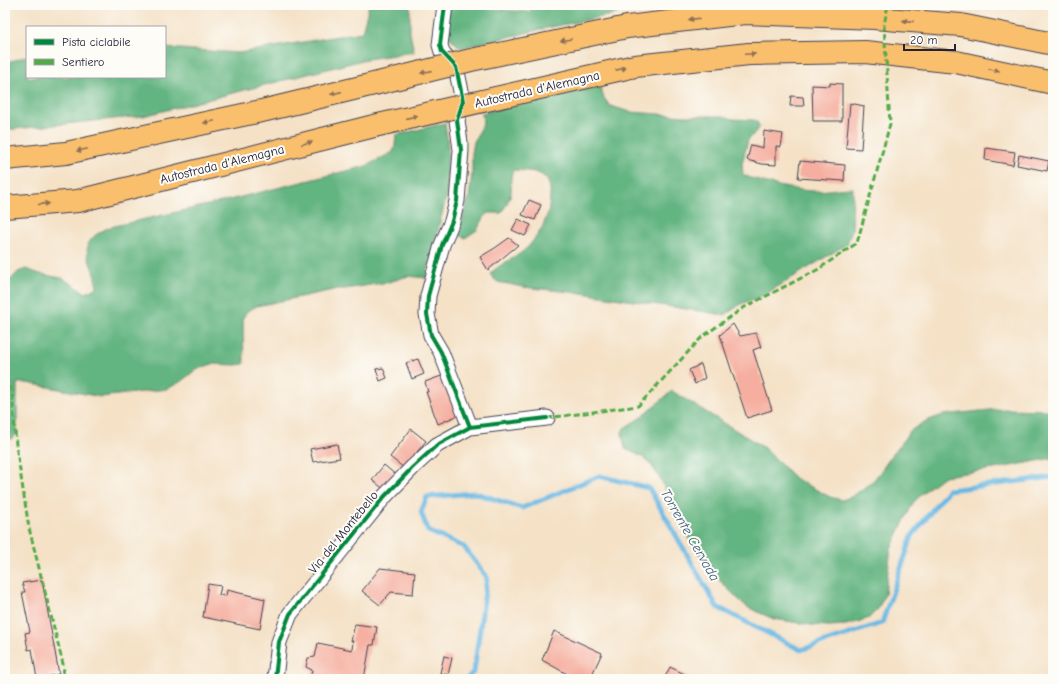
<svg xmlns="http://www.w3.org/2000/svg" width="1058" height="684" viewBox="0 0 1058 684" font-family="'Comic Neue',sans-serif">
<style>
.forest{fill:#62b480;stroke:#426b5e}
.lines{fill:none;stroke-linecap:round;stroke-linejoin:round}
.stream{stroke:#68b8e3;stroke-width:5}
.building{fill:#f5ae9f}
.street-casing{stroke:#423f50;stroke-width:17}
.highway-casing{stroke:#423f50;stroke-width:24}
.street{stroke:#fff;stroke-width:15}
.highway{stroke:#f9bf6c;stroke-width:22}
.highway-bridge-casing{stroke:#423f50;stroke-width:24;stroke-linecap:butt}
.highway-bridge{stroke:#f9bf6c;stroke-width:22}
.quiet{stroke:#53aa46;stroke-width:3;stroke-dasharray:6 3;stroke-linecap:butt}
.cycleway-casing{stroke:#fdfcf7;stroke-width:6}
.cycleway{stroke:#00873e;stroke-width:4}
.oneway{fill:#8e7054}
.labels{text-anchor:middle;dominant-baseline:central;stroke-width:4;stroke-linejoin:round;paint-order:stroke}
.street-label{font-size:13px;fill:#22223b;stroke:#fdfcf7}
.water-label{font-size:14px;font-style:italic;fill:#3e5e7e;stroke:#fdfcf7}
</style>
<rect width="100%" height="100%" fill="#fdfcf7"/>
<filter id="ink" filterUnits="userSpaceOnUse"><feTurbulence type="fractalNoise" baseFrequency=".025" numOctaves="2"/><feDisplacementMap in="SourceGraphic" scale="8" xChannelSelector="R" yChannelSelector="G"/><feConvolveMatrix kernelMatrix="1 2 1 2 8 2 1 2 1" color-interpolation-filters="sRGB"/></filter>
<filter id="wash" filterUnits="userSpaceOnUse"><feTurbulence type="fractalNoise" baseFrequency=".012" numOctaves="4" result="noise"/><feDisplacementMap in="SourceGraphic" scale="16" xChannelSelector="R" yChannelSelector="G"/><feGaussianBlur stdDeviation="0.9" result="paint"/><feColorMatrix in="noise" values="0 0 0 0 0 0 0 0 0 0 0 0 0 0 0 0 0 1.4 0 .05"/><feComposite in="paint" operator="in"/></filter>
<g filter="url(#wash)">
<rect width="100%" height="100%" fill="#f4e1c6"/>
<path class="forest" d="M369 5H410V33L414 52 367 59 143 116 5 130V63L27 56V77H165V48L239 53 362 32Z
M447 5H484L492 9 530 12 532 5H628L616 14 547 28 460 48 448 36Z
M600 86 604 98 610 106 631 112 686 116H723L733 119 754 120 758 123 759 128 748 140 742 164 743 175C762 183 799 192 819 191 831 190 842 188 853 188L852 230 847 244 764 295 741 304 725 315 581 293 523 287 498 282 494 279 490 274C500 263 517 258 528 247 542 231 550 216 550 195 551 186 548 178 540 174 533 170 521 171 513 170 509 178 512 185 511 193 509 200 505 208 501 213H487L477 230 465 238 458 234 469 197 472 174V153L474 142 483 124 482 113Z
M445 123 448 145 447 194 426 278 408 276 389 282 345 289H338L257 306 247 311 243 318 244 364 235 365 212 364 197 369 180 382 167 389 101 397 27 383H17V434L10 440 5 441V285L18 272 26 269 40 274 62 278 86 293 97 287C92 257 72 244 110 227L221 202 366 166 393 152 395 146 396 135Z
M672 391 763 447 796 479 830 497 842 500 853 496 874 480 910 431 926 421 943 415 999 409 1053 410V458L994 469 944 476 927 489 913 503 891 548 885 594 878 609 869 618 861 621 846 625 829 626 811 625 774 619 760 613 747 607 736 597 717 578 692 543 679 520 661 480 652 466 641 456 625 449 622 433 624 428 640 418Z"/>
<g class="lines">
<path class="stream" d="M467 679 474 671 487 577 464 547 428 531 421 512 427 497 475 493 522 508 599 476 649 488 717 607 801 650 882 623 912 536 948 490 1053 477"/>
</g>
<g id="blocks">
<path class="building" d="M830 83 842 84V121H813L812 85 830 86Z
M791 96 803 97 804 106H790Z
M850 103 864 106 861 149 846 148Z
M764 131 783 134 781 147 776 146V165L762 164 747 160 751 145 763 148Z
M986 148 1015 152 1013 165 985 160Z
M1019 155 1049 161 1047 171 1017 165Z
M800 161 845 165 844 181 798 178Z
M529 200 541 205 535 220 522 215Z
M518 219 531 225 525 236 512 230Z
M509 238 518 245 488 270 480 257 495 248Z
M733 324 740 336 756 333 761 347 753 350 772 410 747 418 720 335Z
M418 359 424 374 412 379 406 363Z
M701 364 705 378 695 384 689 370Z
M383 368 387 378 380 381 376 369Z
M444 375 459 415 438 424 426 392H428L425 382Z
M411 429 426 441 404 468 390 457Z
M337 444 340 458 313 462 310 449Z
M384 465 397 476 385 490 372 480Z
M380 568 415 572 413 594 391 592 380 605 362 591Z
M42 580 59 674 37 679 32 649 28 650 25 633 30 632 22 592H25L22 583Z
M208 584 221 586 219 595 226 596 227 590 265 599 260 629 203 617Z
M355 624 377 627 374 645H370L364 679H310L312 670 306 667 308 658 315 657 318 643 352 650 353 641H351Z
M554 631 602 653 590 679H576L542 660Z
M444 656 452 658 448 675 440 673Z
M670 667 695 679H664Z"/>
</g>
</g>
<g filter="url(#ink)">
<use href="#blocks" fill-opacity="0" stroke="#423f50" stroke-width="1"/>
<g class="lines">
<g class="street-casing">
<path id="street" d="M445 5 440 45 442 52 456 67 463 101 457 120 461 150 457 201 452 221 442 245 428 296 427 314 431 335 441 352 470 427
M275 679 279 642 290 614 384 497 413 467 437 445 470 427 547 418"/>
</g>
<g class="highway-casing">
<path id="highway" d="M961 25 1053 44
M956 62 1053 83
M5 159 66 153 266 110 374 84
M5 207 78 201 374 126"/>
</g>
<use href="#street" class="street"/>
<use href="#highway" class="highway"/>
<g class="highway-bridge-casing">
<path id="highway-bridge" d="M374 84 471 60 627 27 745 13 874 18 961 25
M374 126 635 66 749 54 865 52 956 62"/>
</g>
<use href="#highway-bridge" class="highway-bridge"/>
<path class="quiet" d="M5 379 7 380 12 392 16 445 29 528 64 668 62 679
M547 418 638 406 702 337 743 308 817 270 857 243 890 124 884 25 888 5"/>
<g class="cycleway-casing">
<path id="cycleway" d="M445 5 440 45 442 52 456 67 463 101 457 120 461 150 457 201 452 221 442 245 428 296 427 314 431 335 441 352 470 427
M275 679 279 642 290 614 384 497 413 467 437 445 470 427 547 418"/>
</g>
<use href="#cycleway" class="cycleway"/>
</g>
<defs><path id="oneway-solid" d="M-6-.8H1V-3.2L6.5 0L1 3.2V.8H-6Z"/></defs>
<g class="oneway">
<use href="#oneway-solid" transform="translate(694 19) rotate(173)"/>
<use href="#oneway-solid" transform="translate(908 21) rotate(-175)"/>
<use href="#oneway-solid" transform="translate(566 40) rotate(168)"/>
<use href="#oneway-solid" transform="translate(750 54) rotate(-3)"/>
<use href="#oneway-solid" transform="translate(621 69) rotate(-13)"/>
<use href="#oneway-solid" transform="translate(994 70) rotate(12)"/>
<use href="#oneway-solid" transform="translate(426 72) rotate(166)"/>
<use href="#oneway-solid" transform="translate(336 93) rotate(167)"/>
<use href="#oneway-solid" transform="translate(412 117) rotate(-13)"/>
<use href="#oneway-solid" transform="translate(209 122) rotate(168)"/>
<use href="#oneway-solid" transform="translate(307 143) rotate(-14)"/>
<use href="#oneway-solid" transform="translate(82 150) rotate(168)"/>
<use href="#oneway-solid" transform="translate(44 204) rotate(-5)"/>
</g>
</g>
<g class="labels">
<g class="street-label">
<text transform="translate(537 89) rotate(-13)">Autostrada d'Alemagna</text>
<text transform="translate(222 164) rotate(-14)">Autostrada d'Alemagna</text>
<text transform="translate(343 532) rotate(-51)">Via del Montebello</text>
</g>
<g class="water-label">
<text transform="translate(690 535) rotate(60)">Torrente Cervada</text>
</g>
</g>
<rect width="1058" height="684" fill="none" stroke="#fdfcf7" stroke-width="20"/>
<rect x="26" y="26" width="140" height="52" fill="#fdfcf7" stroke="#a5a5ac"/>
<rect x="34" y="39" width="20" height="6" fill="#00873e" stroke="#a5a5ac"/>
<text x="62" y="46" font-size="12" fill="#22223b">Pista ciclabile</text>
<rect x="34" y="59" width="20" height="6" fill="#53aa46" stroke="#a5a5ac"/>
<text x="62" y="66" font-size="12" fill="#22223b">Sentiero</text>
<path d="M904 44v6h51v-6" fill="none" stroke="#22223b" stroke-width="2"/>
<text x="910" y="44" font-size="12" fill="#22223b" stroke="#fdfcf7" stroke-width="3" paint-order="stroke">20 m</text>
</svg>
